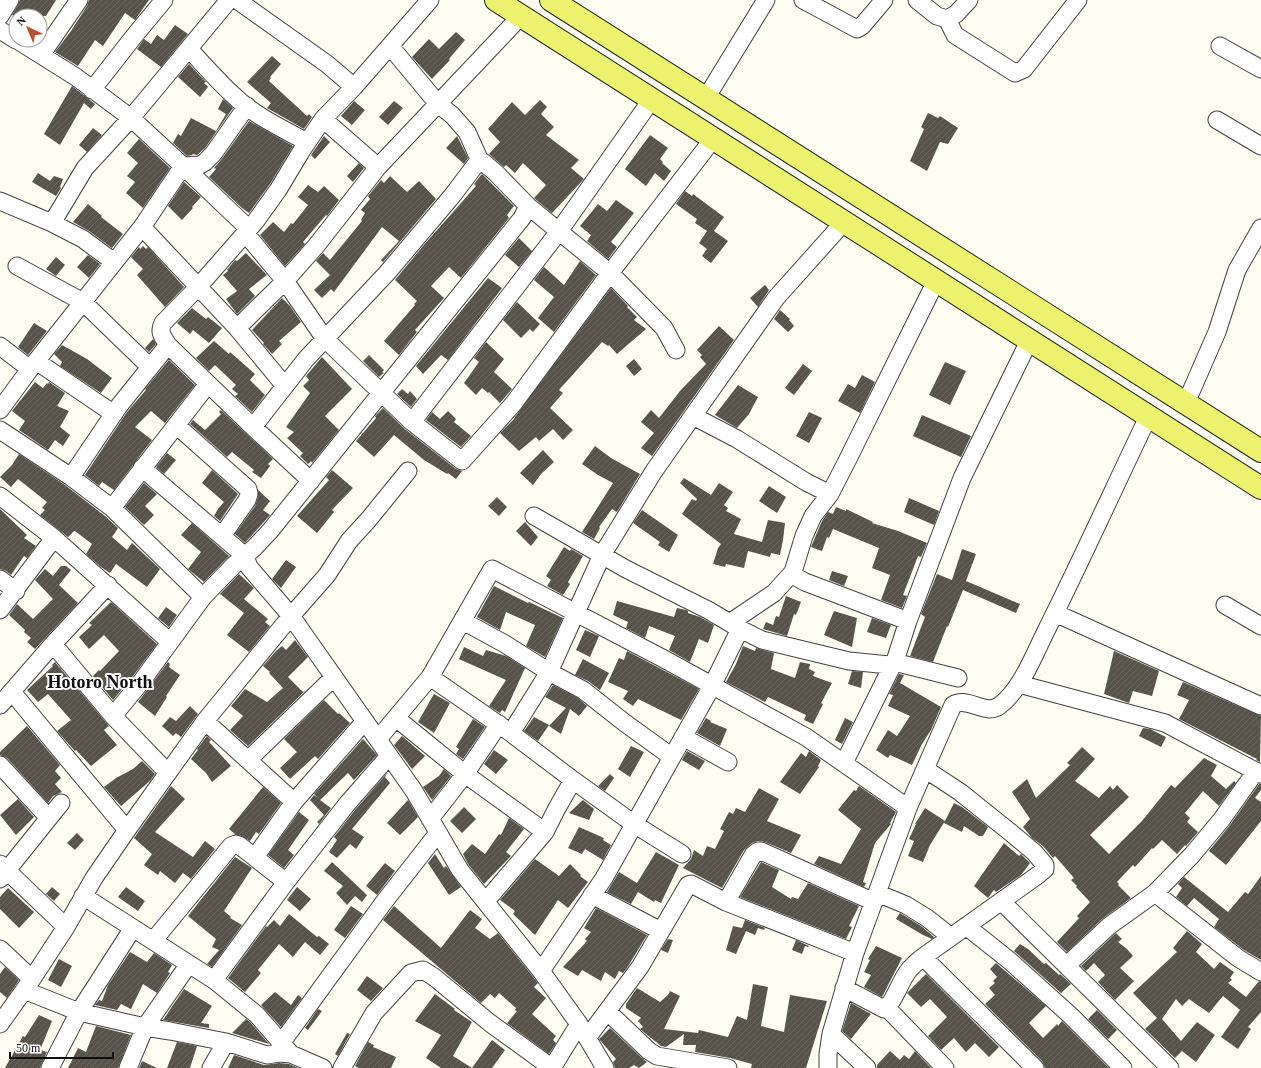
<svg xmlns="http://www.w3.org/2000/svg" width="1261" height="1068" viewBox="0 0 1261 1068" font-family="'Times New Roman',serif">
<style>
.building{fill:url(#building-hatch)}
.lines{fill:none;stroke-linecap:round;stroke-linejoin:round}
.street-casing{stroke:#424242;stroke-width:19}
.primary-casing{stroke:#202020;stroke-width:24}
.street{stroke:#fff;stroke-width:17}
.primary{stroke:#ecf26d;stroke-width:22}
.labels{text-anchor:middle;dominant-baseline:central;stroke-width:4;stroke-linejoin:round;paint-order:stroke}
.district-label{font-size:18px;font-weight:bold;fill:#0f0f0f;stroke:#fff}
</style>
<defs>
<pattern id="building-hatch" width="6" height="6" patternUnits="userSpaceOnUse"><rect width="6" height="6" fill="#57534b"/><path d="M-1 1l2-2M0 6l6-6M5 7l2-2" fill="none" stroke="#6a6761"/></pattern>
</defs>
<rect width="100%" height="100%" fill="#fdfef1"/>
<path class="building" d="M20 0H56L46 16H14L12 15 18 5Z
M89 0H149L135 20 125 13 103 46 95 40 78 66 55 52 71 31 87 6Z
M175 25 188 34 161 67 137 49 144 39 151 44 157 35 164 40Z
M456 32 465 40 449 59 450 60 432 79 412 57 429 39 439 49Z
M272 56 281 64 270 77 271 78 269 81 307 116 309 114 312 117 304 129 267 108 271 103 247 82Z
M189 64 206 82 204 83 208 87 200 97 178 77Z
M72 86 95 104 91 109 84 103 60 145 44 134Z
M223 99 233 108 205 148 197 155 193 154 192 155 187 156 173 143 178 134 181 136 191 118 216 131 226 114 218 109Z
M540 100 547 107 541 114 554 127 546 135 579 160 571 168 584 179 552 213 534 198 546 185 523 163 515 173 506 165 504 167 489 154 500 142 488 129 512 102 525 115Z
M354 101 365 110 352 125 341 116Z
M394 101 403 108 388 125 379 117Z
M928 113 938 118 940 116 958 128 948 144 940 142 927 171 910 161 924 129 921 127Z
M249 121 293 146 270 184 249 213 242 208 209 177 216 169 214 168 221 160Z
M93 128 102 135 87 152 79 145Z
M650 135 668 148 660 159 663 162 662 163 671 171 664 181 655 173 646 186 625 169Z
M324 136 330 142 315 159 311 155Z
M457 136 468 158 464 164 446 148Z
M139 139 170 168 143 208 126 193 135 182 127 176 138 163 127 153Z
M359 163 364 168 353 182 347 176Z
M38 173 50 181 54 176 63 179 60 187 61 188 56 196 32 182Z
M482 174 514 206 507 215 509 218 461 278 449 267 431 286 444 298 415 330 417 332 399 355 384 341 415 305 414 304 417 301 395 280 423 246 476 186 474 184Z
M390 176 407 192 419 181 436 199 383 262 381 260 399 241 382 227 334 292 331 289 322 298 314 290 330 275 316 261 323 253 330 260 362 221 361 220 365 213 361 210 370 199 368 196 381 180 384 183Z
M184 182 201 197 192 207 193 208 182 220 168 206Z
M308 185 318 192 324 186 339 200 327 216 326 215 303 242 305 244 285 266 260 235 273 222 284 232 291 223 293 224 308 205 298 197Z
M685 191 692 196 693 194 724 217 714 231 728 241 711 263 702 256 707 249 699 243 707 231 695 223 697 219 676 204Z
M616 200 634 213 611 242 617 247 608 259 587 241 591 235 580 226 598 204 607 211Z
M88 204 102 216 101 217 123 234 112 248 89 231 73 222Z
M519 238 532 251 519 267 505 255Z
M143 246 146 249 148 247 184 287 165 307 137 275 143 269 131 257 139 247 140 249Z
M246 253 267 275 249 289 255 296 237 314 226 299 237 291 223 275 228 271 227 270 235 260 237 261Z
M88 255 100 264 89 278 77 267Z
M56 257 65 265 56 276 46 269Z
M580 261 596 275 554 332 538 318 554 297 534 280 544 267 564 285Z
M488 278 502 288 448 360 441 355 423 374 416 366Z
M765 285 769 290 758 307 750 298Z
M611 288 628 306 627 307 637 317 634 320 646 329 617 354 609 345 608 346 602 342 559 390 563 393 550 408 573 430 563 440 553 429 539 441 536 437 519 451 500 433 515 418V417Z
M282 298 290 306 301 322 279 341 282 344 272 354 263 344 264 343 252 330Z
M517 302 540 324 533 332 530 329 521 338 503 320Z
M192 308 206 319 208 317 222 328 209 343 193 330 190 334 177 323Z
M780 310 790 319 789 320 794 326 788 332 774 319Z
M34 323 47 331 28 355 18 347Z
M719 326 734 340 652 456 641 448 654 433 641 422 651 410 659 418 680 391 706 364 700 357 702 355 697 350Z
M153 339 156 344 149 352 145 348Z
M214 341 229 354 230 352 255 374 250 380 265 395 252 412 235 396 238 394 232 389 236 385 215 365 209 371 196 358Z
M486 342 504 359 494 372 512 389 500 403 489 392 488 393 482 388 476 395 464 383 479 362 474 358Z
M62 345 87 359 112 378 101 393 60 366 62 362 54 354Z
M369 355 384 370 382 372 384 373 379 377 363 361Z
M322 357 352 389 325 416 339 430 312 463 311 461 308 464 300 456 303 453 287 438 294 432 286 427 310 393 303 386 309 380 306 376Z
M634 359 642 369 634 376 626 366Z
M169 360 195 385 165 423 151 411 135 427 152 440 114 490 102 482 99 486 85 475 127 412 146 390 145 389Z
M945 362 966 371 950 405 929 395Z
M803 364 812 371 794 395 785 388Z
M862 375 875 382 860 413 838 401 848 384 855 388Z
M35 382 43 388 47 383 48 384 49 382 65 393 57 406 69 411 60 427 70 435 63 446 55 440 48 450 19 430 25 421 12 411Z
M738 385 758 397 749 414 737 428 715 415Z
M402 389 408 394 410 391 417 399 411 407 397 394Z
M383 408 406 430 456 469 462 471 456 479 448 473 447 474 424 460 394 435 374 457 356 441 376 418 375 416Z
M221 410 273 459 268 464 270 466 261 478 252 472 254 470 232 452 227 457 190 424 193 420 205 430 221 414 219 412Z
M448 411 456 419 454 422 471 436 461 447 426 420 432 412 440 419Z
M809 412 822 418 809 443 796 436Z
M922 415 971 436 961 457 913 436Z
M595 446 611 458 640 474 617 512 612 509 599 527 600 528 594 539 582 532 613 483 598 475 582 464Z
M543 450 554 462 541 474 533 485 520 473Z
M167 453 176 460 164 474 156 467Z
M19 454 65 485 105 516 118 528 112 537 127 550 132 543 160 569 147 587 116 564 110 573 101 567 86 554 92 544 75 531H74L68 537 40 515 45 510 42 508 47 502 18 479 11 487 0 477 12 465Z
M212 470 238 494 220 521 214 516 218 509 224 502 202 483Z
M332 470 353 488 332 510 334 512 317 533 297 516 329 480 326 477Z
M684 478 711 495 719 483 733 492 724 505 728 508 726 511 741 519 734 534 762 542 768 520 785 523 783 540 780 555 771 553 770 557 748 551 744 568 726 564 725 567 713 564 718 548 721 544 682 514 692 499 696 501 697 499 680 483Z
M144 483 157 494 145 506 154 515 144 525 125 507Z
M769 486 786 497 777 513 759 501Z
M258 490 270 501 263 510 270 515 245 543 235 534 255 506 258 497Z
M497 497 507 507 499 516 488 506Z
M909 498 939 511 934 525 904 512Z
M836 507 846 511V509L873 522 872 523 898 531 927 543 921 557 918 556 903 595 907 596 902 608 881 600 890 575 872 568 879 548 833 529 829 538 827 537 822 551 811 547 822 521 828 512 833 514Z
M0 509 27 535 24 538 36 546 27 558 24 556 11 575 6 571 0 569Z
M642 510 678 535 669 552 658 545 660 542 633 523Z
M525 522 538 537 531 546 516 531Z
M192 523 229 556 204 582 188 569 201 552 181 535Z
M564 547 570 551 571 549 583 556 568 582 570 584 563 595 547 586 551 580 546 576Z
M962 549 976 554 966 581 1020 604 1016 613 963 590 948 627 947 626 933 662 910 656 925 617 921 614 937 574 952 580Z
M286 560 296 567 281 588 272 579Z
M61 566H66L71 570 59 585 78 603 35 649 27 642 31 638 24 632 25 630 9 615 17 604 33 619 53 599 35 580 45 569 53 576Z
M832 571 848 576 844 586 829 580Z
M239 574 254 588 244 599 268 619 265 622 270 626 249 652 227 635 244 613 220 594Z
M494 586 528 603 529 602 563 618 545 657 526 646 535 625 506 612 500 630 477 617Z
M786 596 801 602 796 615 794 614 787 636 763 629 766 622 773 625 776 616 779 617Z
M617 601 674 617 677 608 686 610 688 611V613L700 617 714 625 708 643 699 639 690 662 669 650 675 636 649 626 645 638 626 628 628 622 613 615Z
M111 602 157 644 133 676 113 700 93 676 99 670 100 671 119 651 104 635 89 649 79 637 92 625 89 623Z
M166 607 177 615 169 627 158 618Z
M834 611 857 618 852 647 824 635Z
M872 618 891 625 886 638 867 632Z
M585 630 599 636 590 657 576 650Z
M295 640 308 657 288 677 303 692 307 689 248 746 230 730 243 716 231 706 245 689 267 702 283 688 269 673 270 672 263 666 276 651 282 646 286 650Z
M743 646 755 651 756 648 774 653 771 669 795 678 800 662 810 664 809 669 815 672 813 676 832 683 821 703 823 704 813 724 804 720 806 715 768 697 765 702 726 682 736 664Z
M464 647 483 656 486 650 506 656 525 668 505 712 502 710 500 713 489 706 506 680 459 659Z
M627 651 699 689 681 720 638 699 633 706 623 699 628 691 608 682 619 658 624 660Z
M1114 651 1159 671 1152 696 1133 691 1129 703 1104 694Z
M583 659 609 673 600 690 588 681 575 675Z
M55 662 109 726 104 730 117 745 91 766 76 750 75 751 57 731 71 720 48 694 38 702 27 690 53 666 52 665Z
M168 662 170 664 169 667 180 675 166 696 167 697 155 716 138 702Z
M852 671 863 672 861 688 848 684Z
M899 674 904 675 900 683 941 707 931 730 922 744 912 765 890 755 888 758 876 750 888 730 897 736 910 716 888 706 893 695 889 694Z
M1183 682 1261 716 1260 762 1256 760 1257 759 1179 719 1189 700 1177 695Z
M553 685 578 698 587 706 579 716 570 709 561 734 549 726 566 708 545 697Z
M434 694 450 703 434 733 418 722Z
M324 700 338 714 339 713 350 723 318 759 315 756 290 779 280 768 297 752 284 739Z
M190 706 198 714 181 737 176 733 173 736 162 726 170 717 176 721Z
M534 717 549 725 538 741 524 731Z
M706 718 711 721 710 722 727 729 720 746 697 733Z
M845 718 853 722 842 744 835 740Z
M473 719 485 727 463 759 456 754 459 749 456 747Z
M27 726 60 765 55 771 61 778 55 784 62 792 53 796 48 803 7 758 0 755V752Z
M1143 728 1150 729 1166 737 1161 747 1139 736Z
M207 736 211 740 209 742 231 766 212 782 206 773 191 759 198 750 197 749Z
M402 736 425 756 412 769 394 745Z
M363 739 377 755 354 780 348 773 320 800 331 808 319 824 317 822 324 815 310 800 314 795 318 798 314 794Z
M631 746 644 752 630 777 618 769Z
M1082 747 1095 759 1075 781 1099 798 1110 786 1113 790 1117 785 1129 797 1090 835 1109 854 1142 821 1171 785 1175 788 1204 758 1217 765 1211 776 1226 789 1234 781 1236 783 1219 806 1203 791 1185 813 1190 818 1187 822 1198 832 1186 846 1185 845 1177 854 1162 840 1153 849 1152 848 1135 867 1133 865 1117 882 1119 884 1118 885 1131 898 1102 919 1067 952 1057 942 1079 918 1077 916 1090 902 1076 887 1077 886 1071 880 1074 878 1055 856 1053 858 1043 846 1032 838 1023 827 1030 819 1012 792 1027 779 1036 798 1070 765 1067 763Z
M494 750 508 760 496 774 484 764Z
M687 751 705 761 699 770 682 760Z
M809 751 821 760 818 766 819 767 800 794 780 782 801 753 806 757Z
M142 761 155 774 150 781 121 806 104 787 116 778 133 769Z
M444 769 451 776 432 800 423 787 439 776Z
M388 772 385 777 390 783 352 829 364 837 356 849 350 844 337 858 329 852 337 840 334 837 355 810Z
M610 774 614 778 605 791 598 786Z
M1259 784H1261V790L1255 798 1261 802V821L1226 865 1209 851 1230 825Z
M171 786 185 799 155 832 193 857 205 841 215 849 191 879 183 873 175 883 160 871 158 875 144 865 152 854 134 838Z
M859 786 896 812 890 823 891 824 875 843 863 882 866 883 864 887 814 864 819 856 841 864 861 829 838 810 854 790 856 791Z
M263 787 281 803 259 834 256 832 250 841 242 836 236 835 229 829Z
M759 788 779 799 767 821 801 835 791 853 765 842 758 841 752 843 744 850 722 888 683 868 691 859 694 850 703 856 707 846 715 849 724 831 720 829 729 812 733 814 736 808 745 812Z
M18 799 34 817 16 835 0 815Z
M408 800 418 817 400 835 387 823Z
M583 800 594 809 589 820 569 813Z
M954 803 962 807 988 827 983 836H979L964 826 962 832 944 823Z
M464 807 476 819 462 833 450 821Z
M925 808 945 821 930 845 923 862 908 856 914 841 909 839 916 824H915Z
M299 812 309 820 288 850 294 855 284 868 268 855Z
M509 818 524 829 506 852 511 856 484 884 468 864 463 854 472 844 485 854 499 834 501 835Z
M579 827 604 838 603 840 611 845 603 860 585 849 582 854 568 848Z
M77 833 84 840 75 850 67 843Z
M1004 843 1019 856 1021 854 1030 863 1021 875 996 892 994 890 988 898 974 886Z
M656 852 679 865 661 903 655 900 654 902 638 892 631 904 607 892 619 872 637 883Z
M435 854 444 868 446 866 461 887 449 895 428 863Z
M235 857 252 868 224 911 231 917 230 918 242 925 212 967 207 964 219 950 212 947 216 939 188 916Z
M535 859 559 876 570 864 581 875 580 876 588 882 568 908 558 900 535 935 513 914 515 911 500 900Z
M332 862 367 895 362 902 355 896 347 905 336 893 343 886 324 871Z
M761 862 779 870 772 887 791 899 792 897 798 899 808 883 859 906 849 926 852 927 846 939 740 897Z
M385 863 395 871 377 895 366 886Z
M1261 876V960L1244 950 1214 927 1219 919 1194 898 1187 906 1176 897 1182 888 1178 884 1184 877 1228 912 1245 892 1248 894Z
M52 887 60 894 54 901 46 894Z
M126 887 145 901 138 911 118 897Z
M297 887 311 899 300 911 287 900Z
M8 888 34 912 19 928 0 909V897Z
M351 906 363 914 345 938 334 930Z
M394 906 441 948 470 910 482 919 475 928 490 939 498 933 538 983 534 987 546 998 532 1014 556 1036 553 1040 556 1043 549 1054 507 1023 517 1011 515 1010 516 1008 499 993 495 998 490 994 481 1003 383 920Z
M596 908 647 935 627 968 623 973 619 971 615 979 605 972 601 981 582 970 578 976 563 967 587 941 585 939 591 932 584 928Z
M900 913 921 926 934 937 932 939 923 935 896 919Z
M289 914 317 937 319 936 329 944 320 955 305 942 293 957 279 944 258 970 261 973 245 992 228 978 266 926 267 927 274 920 280 926Z
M745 920 765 928 764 930 758 928 755 935 746 931 736 954 726 950 733 926 742 928Z
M1187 931 1202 944 1196 952 1214 969 1220 962 1234 972 1230 978 1232 980 1228 983 1246 997 1259 981 1261 982V1012L1248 1027 1251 1029 1238 1049 1221 1037 1240 1010 1223 996 1209 1013 1189 999 1182 1006 1176 999 1162 1019 1181 1041 1197 1022 1215 1035 1196 1062 1182 1051 1175 1058 1145 1029 1157 1018 1133 993 1177 952 1173 948Z
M1116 933 1122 939 1118 942 1127 949 1133 956 1120 968 1134 981 1115 1000 1098 982 1105 975 1094 963 1086 971 1081 966Z
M668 939 673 940 668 953 661 950Z
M796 940 809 946 808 947 805 946 802 954 792 950Z
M1020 944 1028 949 1044 964 1046 963 1059 975 1060 974 1071 984 1061 993 1014 951Z
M876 946 902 958 882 997 864 987 871 975 864 972 870 960 868 959Z
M130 952 147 962 154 953 172 965 168 972 170 973 157 993 143 984 131 1009 121 1004 117 1010 95 1005 99 1000 102 1001 108 985Z
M59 959 72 966 61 987 48 980Z
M996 963 1046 1006 1029 1023 1043 1038 1057 1024 1058 1026 1062 1021 1109 1068H1045L1042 1061 985 1004 995 995 989 988 995 983 993 981 997 977 990 969Z
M5 967 19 980 7 998 0 992V974Z
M926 974 999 1047 989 1057 975 1043 966 1052 954 1038 941 1050 928 1036 947 1017 930 999 921 1007 907 993Z
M367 976 383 988 371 1001 357 990Z
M753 984 768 987 761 1026 784 1032 790 995 827 1001 806 1068H751L752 1064 730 1058 695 1052 696 1045H683L684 1034 666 1047 661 1046 640 1029 643 1027 638 1021 641 1018 626 1008V1004L637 988 660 1002 668 995 670 991 680 996 664 1029 698 1033 699 1030 728 1037 737 1016 747 1020Z
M184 989 212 1006 201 1023 209 1024V1028L163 1020Z
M275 992 291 1005 298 995 302 998 281 1027 261 1005Z
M435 994 455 1009 454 1010 472 1022 453 1056 472 1068 492 1040 505 1050 492 1068H441L426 1058 441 1035 415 1021Z
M851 1003 871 1014 851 1039 842 1031Z
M318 1009 322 1011 308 1030 305 1028Z
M1097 1010 1117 1030 1108 1039 1088 1019Z
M39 1015 52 1021 40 1050 47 1052 40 1068H5L23 1036 25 1037Z
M246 1019 250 1022 269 1044 232 1033Z
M96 1026 131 1035 118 1068H68L78 1048 86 1052Z
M610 1028 642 1058 647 1062 639 1068 634 1065 629 1068H615L613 1062 616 1059 599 1039Z
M347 1033 350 1034 338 1056 335 1054Z
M177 1042 197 1046 190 1068H167Z
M368 1042 374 1045 373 1047 396 1057 391 1068H359L355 1066Z
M890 1051 900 1060 904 1055 909 1059 915 1051 931 1068H877V1065Z
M234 1055 264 1065 279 1063 289 1064 298 1068H228Z
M142 1061 157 1068H139Z"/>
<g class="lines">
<g class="street-casing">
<path id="street" d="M237 0 327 64 354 87
M803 0 857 29 862 26 884 0
M917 0 937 16 947 19 956 14 969 0
M0 16 10 0
M947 19 955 35 1015 73 1024 69 1078 0
M0 30 16 40
M17 40 76 77 131 118 183 166 249 229
M390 46 438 104 452 115 467 132 480 161 483 162 496 173 528 206 610 273 664 328 676 350
M1220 46 1261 69
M189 49C203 64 217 80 232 94 253 115 281 128 307 142
M41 55 79 0
M92 90 135 35 164 0
M706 98 766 0
M323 119 378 167
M1217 120 1261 146
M0 201 52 223 83 239 114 262
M52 223 85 168 131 118 229 0
M142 227 237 328 285 386
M246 234 285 281 325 339 412 422 462 461 514 403 610 273 713 139
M17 266 83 302 150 367
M237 328 285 281 316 246 378 167 521 16
M0 346 30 369
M36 361 114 414
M1186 403 1217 332 1237 270 1261 228
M0 410 30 369 142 227 183 166 200 165 205 162 213 154 247 106
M693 416 737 439 806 482 830 494
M412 422 557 234 652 99
M176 425 248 489 249 494 247 500 222 536
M253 427 306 359 387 273 452 196 477 163 480 161
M0 430 71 477 112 508 203 597
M142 468 245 556 249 567 291 616 414 791 460 870 541 971 579 1024 605 1068
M71 477 119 406 168 345
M311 481 253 427 168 345C163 337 158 332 163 323L199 286 255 222 278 190 302 150 323 119 354 87 430 0
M0 496 54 538 170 642
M112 508 208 384
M534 516 626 569 708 610 740 629 762 640 849 661 889 665 894 662 958 678
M793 572 796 577 805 582 908 621
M0 579 16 591
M1225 605 1261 626
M0 610 54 538
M1055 613 1261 706
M463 621 505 644 549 672 583 690 625 723 672 757
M731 622 774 593 793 572 804 536 813 516 830 494 847 461 936 281
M53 644 113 716 168 773
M430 677 511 733 573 780
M1019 684 1165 723 1261 774
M12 692 127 830
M0 705 53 644 108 585
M113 716 141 682 203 597 234 565 254 548 270 531 522 218 528 206
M396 718 465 774 545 832
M205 721 294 802
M511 733 549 672 602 555 654 471 776 298 844 222
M683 737 728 762
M378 739 430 677 492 569 664 659 806 737 908 808
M248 760 334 677
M844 763 896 658 908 621 962 478 1029 341
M0 765 49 818
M430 819 465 774 499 724
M255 857 294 802 365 721
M0 864 66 927
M0 879 61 803
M877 893 906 905 927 918 951 937
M1155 893 1238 958 1261 972
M592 895 661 931
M83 896 214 980 257 1015 291 1054
M486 901 545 832 556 810 573 780 634 824 682 854
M1001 901 1170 1068
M726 902 753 855 758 851H761L874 902
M966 926 1010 961 1070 1015 1123 1068
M153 941 231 846 236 844 239 845 286 882
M0 949 32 979
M923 957 1035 1068
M1067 965 1109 926 1155 893 1192 855 1222 819 1256 771
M541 971 604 878 712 686 740 629
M214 980 286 882 347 804 389 756
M844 988 884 1009C893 1005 901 979 909 970 913 965 918 961 923 957L1038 875 1045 869V865L1034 852 1010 832 960 792 925 769
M24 990 79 1012 145 1027 170 1031 226 1042 267 1055 279 1053 291 1054 323 1068
M887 1008 945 1068
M607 1011 649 1051 657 1056 728 1068
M0 1024 32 979 66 927 94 878 127 830 205 721 291 616 327 575 349 541 369 519 408 471
M831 1034 867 1068
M587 1038 640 967 688 885 691 884 726 902 855 953
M282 1042 384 902 438 833
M50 1068 79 1012 133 928
M128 1068 145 1027 189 964
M211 1068 226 1042
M342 1068 374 1013 411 973 423 970 434 977 490 1023 552 1068 579 1024
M828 1068V1054L831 1034 855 953 908 808 953 705C968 696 985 716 999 706 1021 690 1034 655 1046 631 1081 561 1114 488 1148 417"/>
</g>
<g class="primary-casing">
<path id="primary" d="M496 0 1261 488
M551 0 1261 451"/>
</g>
<use href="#street" class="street"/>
<use href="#primary" class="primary"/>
</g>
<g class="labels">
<g class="district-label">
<text x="100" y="682">Hotoro North</text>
</g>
</g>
<g transform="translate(28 28) rotate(316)"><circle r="19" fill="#ffffff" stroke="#9f9f9f"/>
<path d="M0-3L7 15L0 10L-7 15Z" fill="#b94f2c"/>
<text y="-6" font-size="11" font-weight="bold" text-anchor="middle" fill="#0f0f0f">N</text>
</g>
<path d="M10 1052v6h103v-6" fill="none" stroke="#0f0f0f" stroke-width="2"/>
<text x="16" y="1052" font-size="12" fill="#0f0f0f" stroke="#ffffff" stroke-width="3" paint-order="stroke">50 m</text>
</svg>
